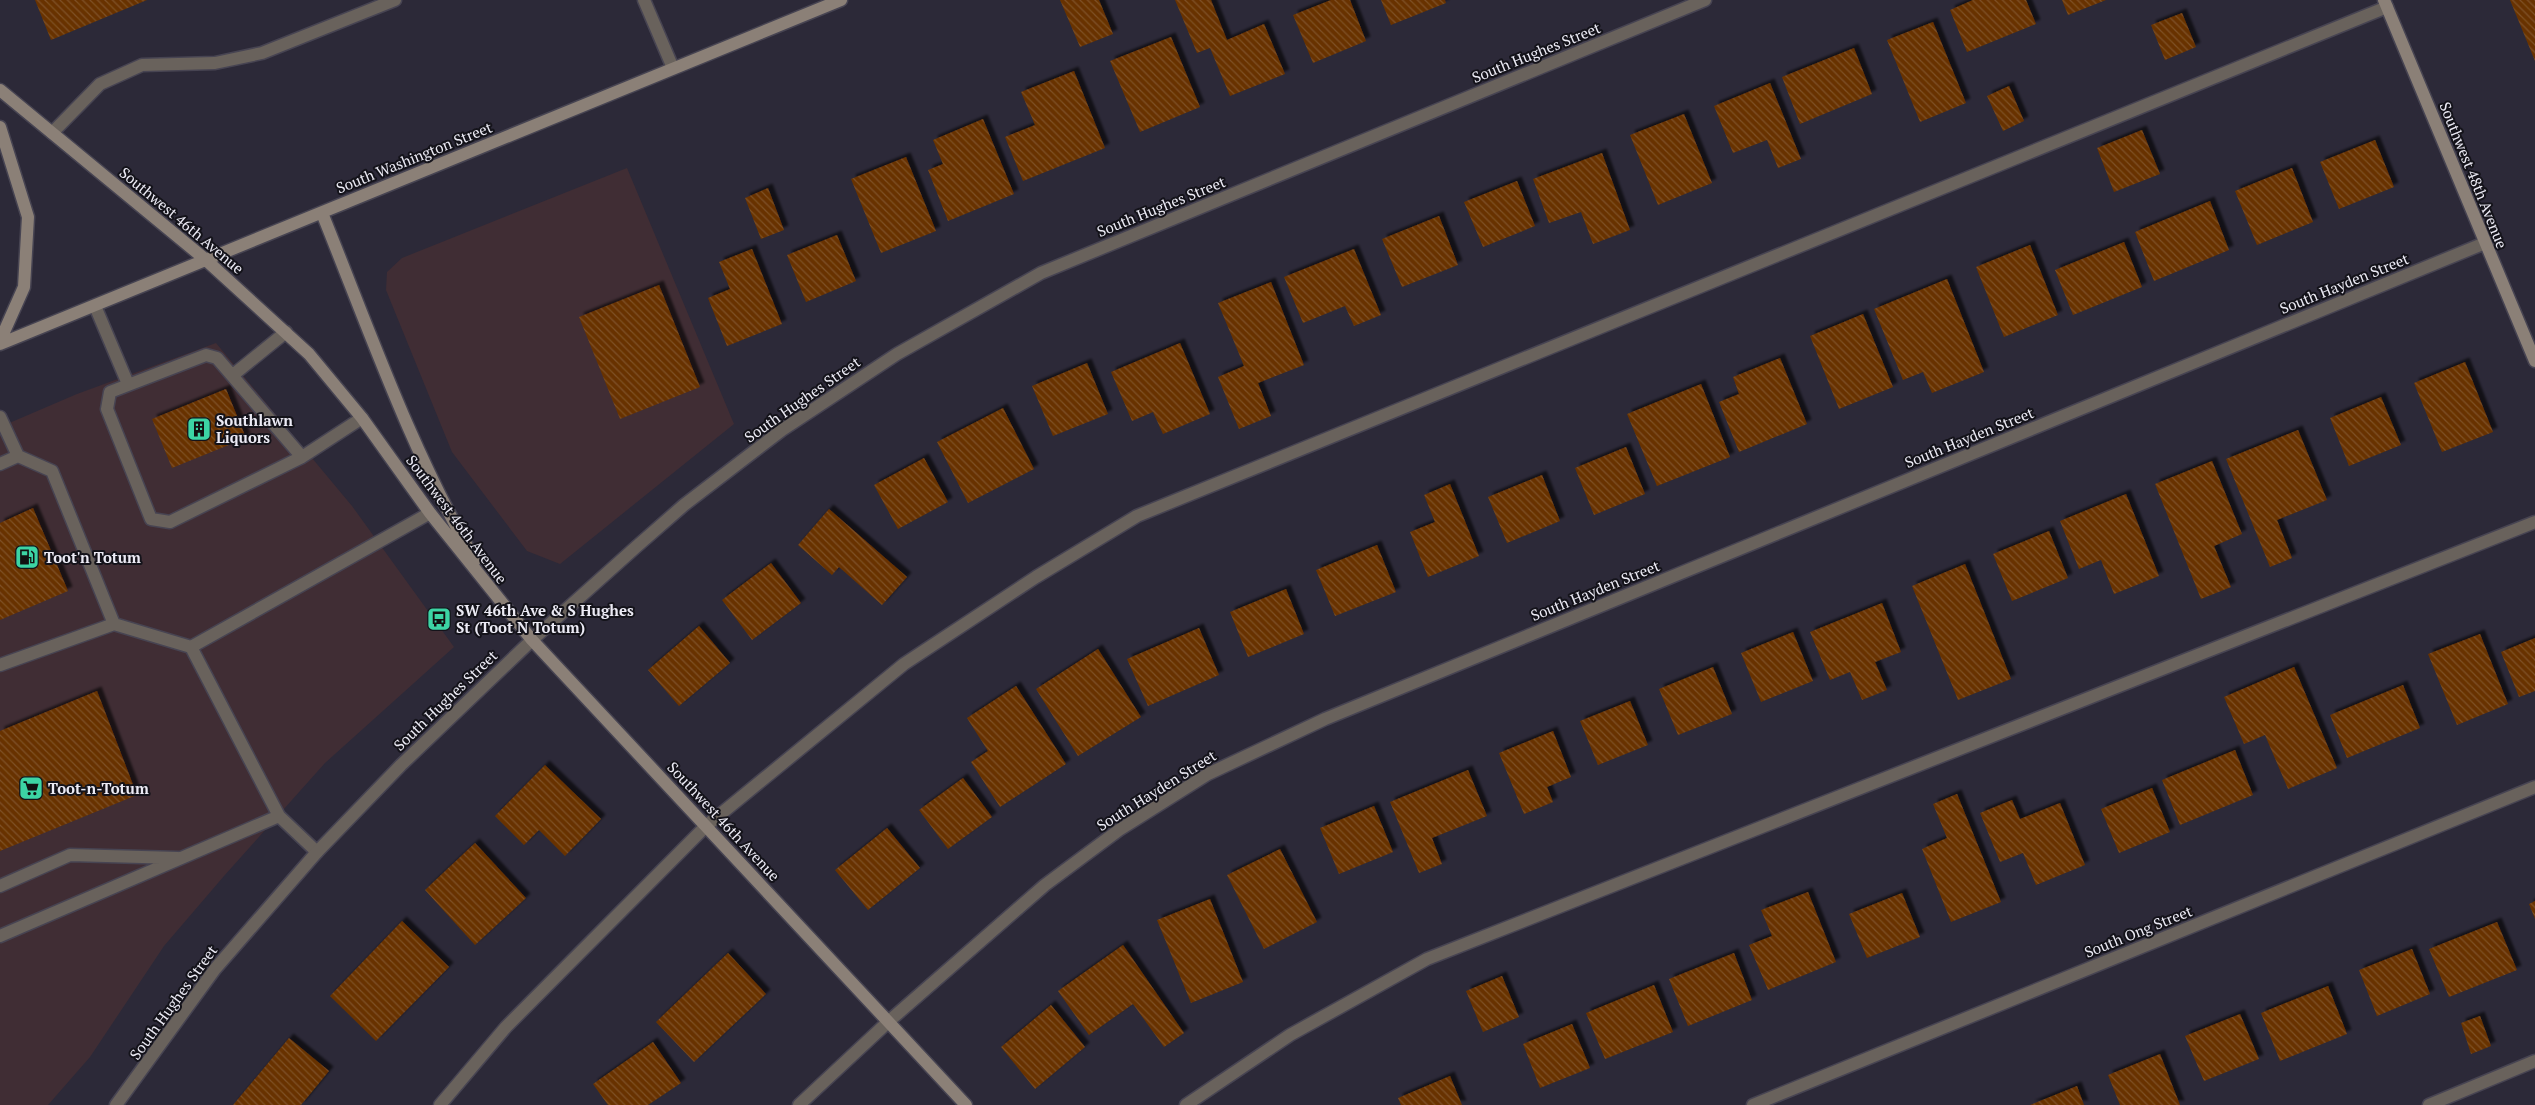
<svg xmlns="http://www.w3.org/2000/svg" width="2535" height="1105" viewBox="0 0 2535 1105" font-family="'PT Serif',serif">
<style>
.commercial{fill:#402d34}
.building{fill:url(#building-back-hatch);filter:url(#shadow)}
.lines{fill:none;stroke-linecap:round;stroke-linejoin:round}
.lane-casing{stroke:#474452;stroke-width:15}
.street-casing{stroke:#474452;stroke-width:15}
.secondary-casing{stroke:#474452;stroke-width:15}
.lane{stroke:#69625c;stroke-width:12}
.street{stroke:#69625c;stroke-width:12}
.secondary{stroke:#8b8077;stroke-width:12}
.labels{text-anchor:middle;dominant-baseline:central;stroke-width:4;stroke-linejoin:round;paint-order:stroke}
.street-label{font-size:15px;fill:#ecebf5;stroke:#14131a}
.poi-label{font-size:15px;font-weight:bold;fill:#ecebf5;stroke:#14131a;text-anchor:start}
</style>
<defs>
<pattern id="building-back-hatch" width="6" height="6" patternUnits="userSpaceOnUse" patternTransform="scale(1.25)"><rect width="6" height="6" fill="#683200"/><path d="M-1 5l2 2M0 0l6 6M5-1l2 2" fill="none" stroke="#7e5026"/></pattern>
<filter id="shadow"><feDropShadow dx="4.5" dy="-4.5" stdDeviation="1" flood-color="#0009"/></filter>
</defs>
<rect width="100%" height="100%" fill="#2c2938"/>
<path class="commercial" d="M627 168 734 424 560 564 527 551 452 452 386 290 387 272 402 258Z
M216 343 352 506 454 647 325 763 224 876 164 946 90 1057 48 1105H0V427L77 394Z"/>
<path class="building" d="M35 0H147L51 40Z
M1060 0H1099L1113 34 1080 47Z
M1175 0H1211L1227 40 1264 24 1285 74 1230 96 1210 48 1197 53Z
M1331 0H1350L1366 41 1313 63 1293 15Z
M1381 0H1445L1446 3 1391 25Z
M1973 0H2026L2036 24 1967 52 1950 10Z
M2062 0H2106L2068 15Z
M2510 0H2535V61Z
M2182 13 2196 47 2165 60 2151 25Z
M1933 22 1966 103 1920 122 1887 40Z
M1171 37 1200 107 1140 132 1110 61Z
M1854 48 1872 94 1800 124 1782 77Z
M1074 71 1105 148 1023 181 1005 137 1035 125 1021 92Z
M1770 83 1801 159 1778 168 1767 140 1733 153 1714 106Z
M2009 86 2024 121 2003 131 1987 96Z
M1684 114 1712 183 1658 205 1630 135Z
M983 119 1014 194 948 221 928 170 943 164 933 140Z
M2142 130 2160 174 2114 192 2097 148Z
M2375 140 2394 187 2339 209 2320 162Z
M1602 153 1630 230 1593 244 1581 212 1549 223 1533 179Z
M906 157 936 231 881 253 851 179Z
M2292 168 2313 222 2257 245 2235 191Z
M1517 181 1535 226 1483 247 1464 202Z
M768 188 784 230 761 239 745 198Z
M2210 201 2229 250 2154 281 2135 232Z
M1439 216 1458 265 1402 287 1382 239Z
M837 235 856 281 806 302 787 255Z
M2124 242 2142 287 2073 315 2055 270Z
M2030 245 2058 315 2004 337 1976 267Z
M752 249 782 324 727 346 708 298 730 289 719 262Z
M1354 249 1381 315 1354 326 1345 306 1303 323 1284 277Z
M1947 279 1984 372 1932 393 1923 372 1903 380 1874 309Z
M1271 282 1304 365 1258 383 1271 416 1239 429 1218 377 1244 366 1218 303Z
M659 285 700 387 620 419 579 317Z
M1863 314 1893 387 1839 409 1810 336Z
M1180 343 1210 414 1163 434 1153 412 1132 421 1111 372Z
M1780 358 1807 424 1739 452 1719 402 1739 394 1733 377Z
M2465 362 2493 432 2442 452 2414 383Z
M1087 363 1108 414 1053 436 1032 386Z
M1701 384 1730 457 1657 486 1627 414Z
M226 389 246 438 172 468 152 419Z
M2381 397 2401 445 2349 466 2330 418Z
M1003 408 1034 469 968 503 937 442Z
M2298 430 2327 500 2277 520 2292 558 2270 567 2226 459Z
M1626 447 1645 494 1594 515 1575 468Z
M924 458 948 502 898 529 874 485Z
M2212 461 2242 534 2214 546 2231 587 2201 599 2155 484Z
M1542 475 1560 521 1507 543 1488 497Z
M1450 484 1479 556 1428 577 1410 532 1435 522 1424 495Z
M2126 494 2159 576 2114 594 2101 560 2079 569 2060 521Z
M33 508 68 591 0 620V523Z
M829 509 907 577 882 605 839 567 832 575 798 545Z
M2049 531 2068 578 2012 601 1993 554Z
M1377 545 1396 592 1335 616 1316 570Z
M771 563 801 603 752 640 722 600Z
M1965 564 2011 679 1958 700 1912 586Z
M1286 589 1304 634 1248 657 1230 612Z
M1882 603 1901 652 1875 662 1887 690 1862 700 1850 672 1830 680 1810 632Z
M699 626 730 663 679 706 648 670Z
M1199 628 1219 675 1148 706 1127 659Z
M1793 632 1813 681 1761 702 1741 653Z
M2480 634 2508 704 2457 725 2428 654Z
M2535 638V691L2519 697 2501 652Z
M1098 649 1141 717 1078 756 1036 689Z
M1713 667 1732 714 1678 735 1659 689Z
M2294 667 2337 768 2288 789 2265 735 2244 744 2224 697Z
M2403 685 2420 728 2347 758 2330 715Z
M1016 686 1066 764 1000 807 971 762 988 751 967 718Z
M97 691 137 795 0 851V731Z
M1630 701 1648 745 1598 765 1580 721Z
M1553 731 1571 777 1547 787 1553 802 1524 814 1499 753Z
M2235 750 2253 795 2180 825 2162 780Z
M545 765 601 819 565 856 539 830 524 845 495 816Z
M1468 770 1487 816 1432 838 1442 864 1419 873 1390 802Z
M963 778 992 817 948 849 919 810Z
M2152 788 2170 832 2119 853 2101 809Z
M1957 794 2001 902 1951 922 1922 849 1947 838 1933 804Z
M2012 800 2020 819 2060 803 2085 865 2036 885 2023 853 2000 862 1980 813Z
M1374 806 1393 852 1339 874 1320 828Z
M887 828 920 868 868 910 835 870Z
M475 843 526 898 475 945 425 890Z
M1280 849 1317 922 1264 949 1227 875Z
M1808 892 1836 962 1768 990 1749 945 1772 936 1761 910Z
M1902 893 1920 937 1867 958 1849 914Z
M1210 899 1243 982 1191 1003 1157 920Z
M2535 901V919L2529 904Z
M402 921 449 967 376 1041 330 996Z
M2497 922 2517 970 2449 997 2429 949Z
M1123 945 1184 1033 1164 1047 1133 1004 1089 1035 1058 991Z
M2412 949 2430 994 2377 1016 2359 970Z
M728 953 766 994 694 1062 656 1022Z
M1734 953 1752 1000 1688 1026 1669 979Z
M1502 976 1519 1017 1483 1032 1466 991Z
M1654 985 1673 1032 1605 1059 1586 1013Z
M2328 986 2347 1034 2280 1061 2261 1013Z
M1051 1005 1085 1047 1035 1089 1001 1047Z
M2240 1014 2259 1059 2204 1081 2185 1036Z
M2480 1016 2491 1046 2471 1054 2461 1023Z
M1572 1024 1590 1068 1540 1088 1523 1044Z
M289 1038 329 1071 301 1105H233Z
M653 1042 681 1083 648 1105H608L593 1084Z
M2160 1054 2180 1105H2120L2108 1075Z
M1450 1076 1462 1105H1401L1398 1098Z
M2077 1086 2084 1105H2030Z"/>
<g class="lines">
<g class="lane-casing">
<path id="lane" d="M644 0 673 68
M52 133 100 84 142 65 215 63 262 53 395 0
M95 306 128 384
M233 375 286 332
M0 417 18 456
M302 457 217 358 206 355 110 392 107 409 151 519 170 522 302 457 362 418
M0 464 18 456 52 471 114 624 191 647 279 816 317 852
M191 647 430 513
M0 665 114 624
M0 886 70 855 178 858
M0 936 279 816
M440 1105 506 1027 706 826 904 664 1036 577 1137 516 2387 7
M1186 1105 1290 1035 1427 959 2535 522
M2429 1105 2535 1061"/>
</g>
<g class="street-casing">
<path id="street" d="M116 1105 215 969 317 852 401 765 532 640 636 547 684 505 782 430 897 354 1041 273 1705 0
M799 1105 888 1022 1045 885 1119 830 1208 774 1325 719 2485 243
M1753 1105 2535 787"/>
</g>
<g class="secondary-casing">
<path id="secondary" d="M2384 0 2535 361
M0 90 206 260 309 354 362 418 430 513 532 640 966 1105
M0 127 28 217 24 287 0 341
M322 213C369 329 411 451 475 560
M0 344 841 0"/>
</g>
<use href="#lane" class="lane"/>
<use href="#street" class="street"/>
<use href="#secondary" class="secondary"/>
</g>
<defs>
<g id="building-square" transform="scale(1.25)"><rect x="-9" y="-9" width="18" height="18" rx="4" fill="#3cd4a4" stroke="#14131a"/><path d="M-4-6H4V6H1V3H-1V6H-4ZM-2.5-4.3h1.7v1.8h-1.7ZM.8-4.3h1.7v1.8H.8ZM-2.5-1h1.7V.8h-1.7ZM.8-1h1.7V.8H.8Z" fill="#111"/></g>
<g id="fuel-square" transform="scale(1.25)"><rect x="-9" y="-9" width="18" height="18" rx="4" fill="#3cd4a4" stroke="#14131a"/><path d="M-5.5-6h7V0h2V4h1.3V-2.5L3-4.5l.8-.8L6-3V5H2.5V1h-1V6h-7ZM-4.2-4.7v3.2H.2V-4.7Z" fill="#111"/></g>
<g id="bus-square" transform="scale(1.25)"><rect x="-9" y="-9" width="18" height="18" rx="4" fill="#3cd4a4" stroke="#14131a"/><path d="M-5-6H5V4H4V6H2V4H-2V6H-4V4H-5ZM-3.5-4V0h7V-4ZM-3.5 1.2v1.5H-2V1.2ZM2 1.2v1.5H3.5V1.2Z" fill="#111"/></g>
<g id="supermarket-square" transform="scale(1.25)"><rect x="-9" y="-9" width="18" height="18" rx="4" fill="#3cd4a4" stroke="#14131a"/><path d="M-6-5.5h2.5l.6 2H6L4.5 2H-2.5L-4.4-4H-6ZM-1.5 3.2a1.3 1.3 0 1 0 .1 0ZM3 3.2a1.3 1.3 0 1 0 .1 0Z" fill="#111"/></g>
</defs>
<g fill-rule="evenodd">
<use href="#building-square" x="199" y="429"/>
<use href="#fuel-square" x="27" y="557"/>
<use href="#bus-square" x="439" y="619"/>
<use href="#supermarket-square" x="31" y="788"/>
</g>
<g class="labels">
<g class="street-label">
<text transform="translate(1536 52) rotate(-22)">South Hughes Street</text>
<text transform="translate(414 157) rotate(-22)">South Washington Street</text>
<text transform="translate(2474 175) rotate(68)">Southwest 48th Avenue</text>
<text transform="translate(1161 206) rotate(-22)">South Hughes Street</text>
<text transform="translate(182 220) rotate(40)">Southwest 46th Avenue</text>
<text transform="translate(2344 283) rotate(-22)">South Hayden Street</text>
<text transform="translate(802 399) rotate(-35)">South Hughes Street</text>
<text transform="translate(1969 437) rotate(-22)">South Hayden Street</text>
<text transform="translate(457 519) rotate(53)">Southwest 46th Avenue</text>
<text transform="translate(1595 590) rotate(-22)">South Hayden Street</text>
<text transform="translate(445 700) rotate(-44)">South Hughes Street</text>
<text transform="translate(1156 790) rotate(-32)">South Hayden Street</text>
<text transform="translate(724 821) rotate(47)">Southwest 46th Avenue</text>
<text transform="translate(2138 931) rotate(-22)">South Ong Street</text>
<text transform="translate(173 1002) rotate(-54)">South Hughes Street</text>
</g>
<g class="poi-label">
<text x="216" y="420">Southlawn<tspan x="216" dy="17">Liquors</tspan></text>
<text x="44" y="557">Toot'n Totum</text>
<text x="456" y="610">SW 46th Ave &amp; S Hughes<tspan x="456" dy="17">St (Toot N Totum)</tspan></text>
<text x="48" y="788">Toot-n-Totum</text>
</g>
</g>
</svg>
